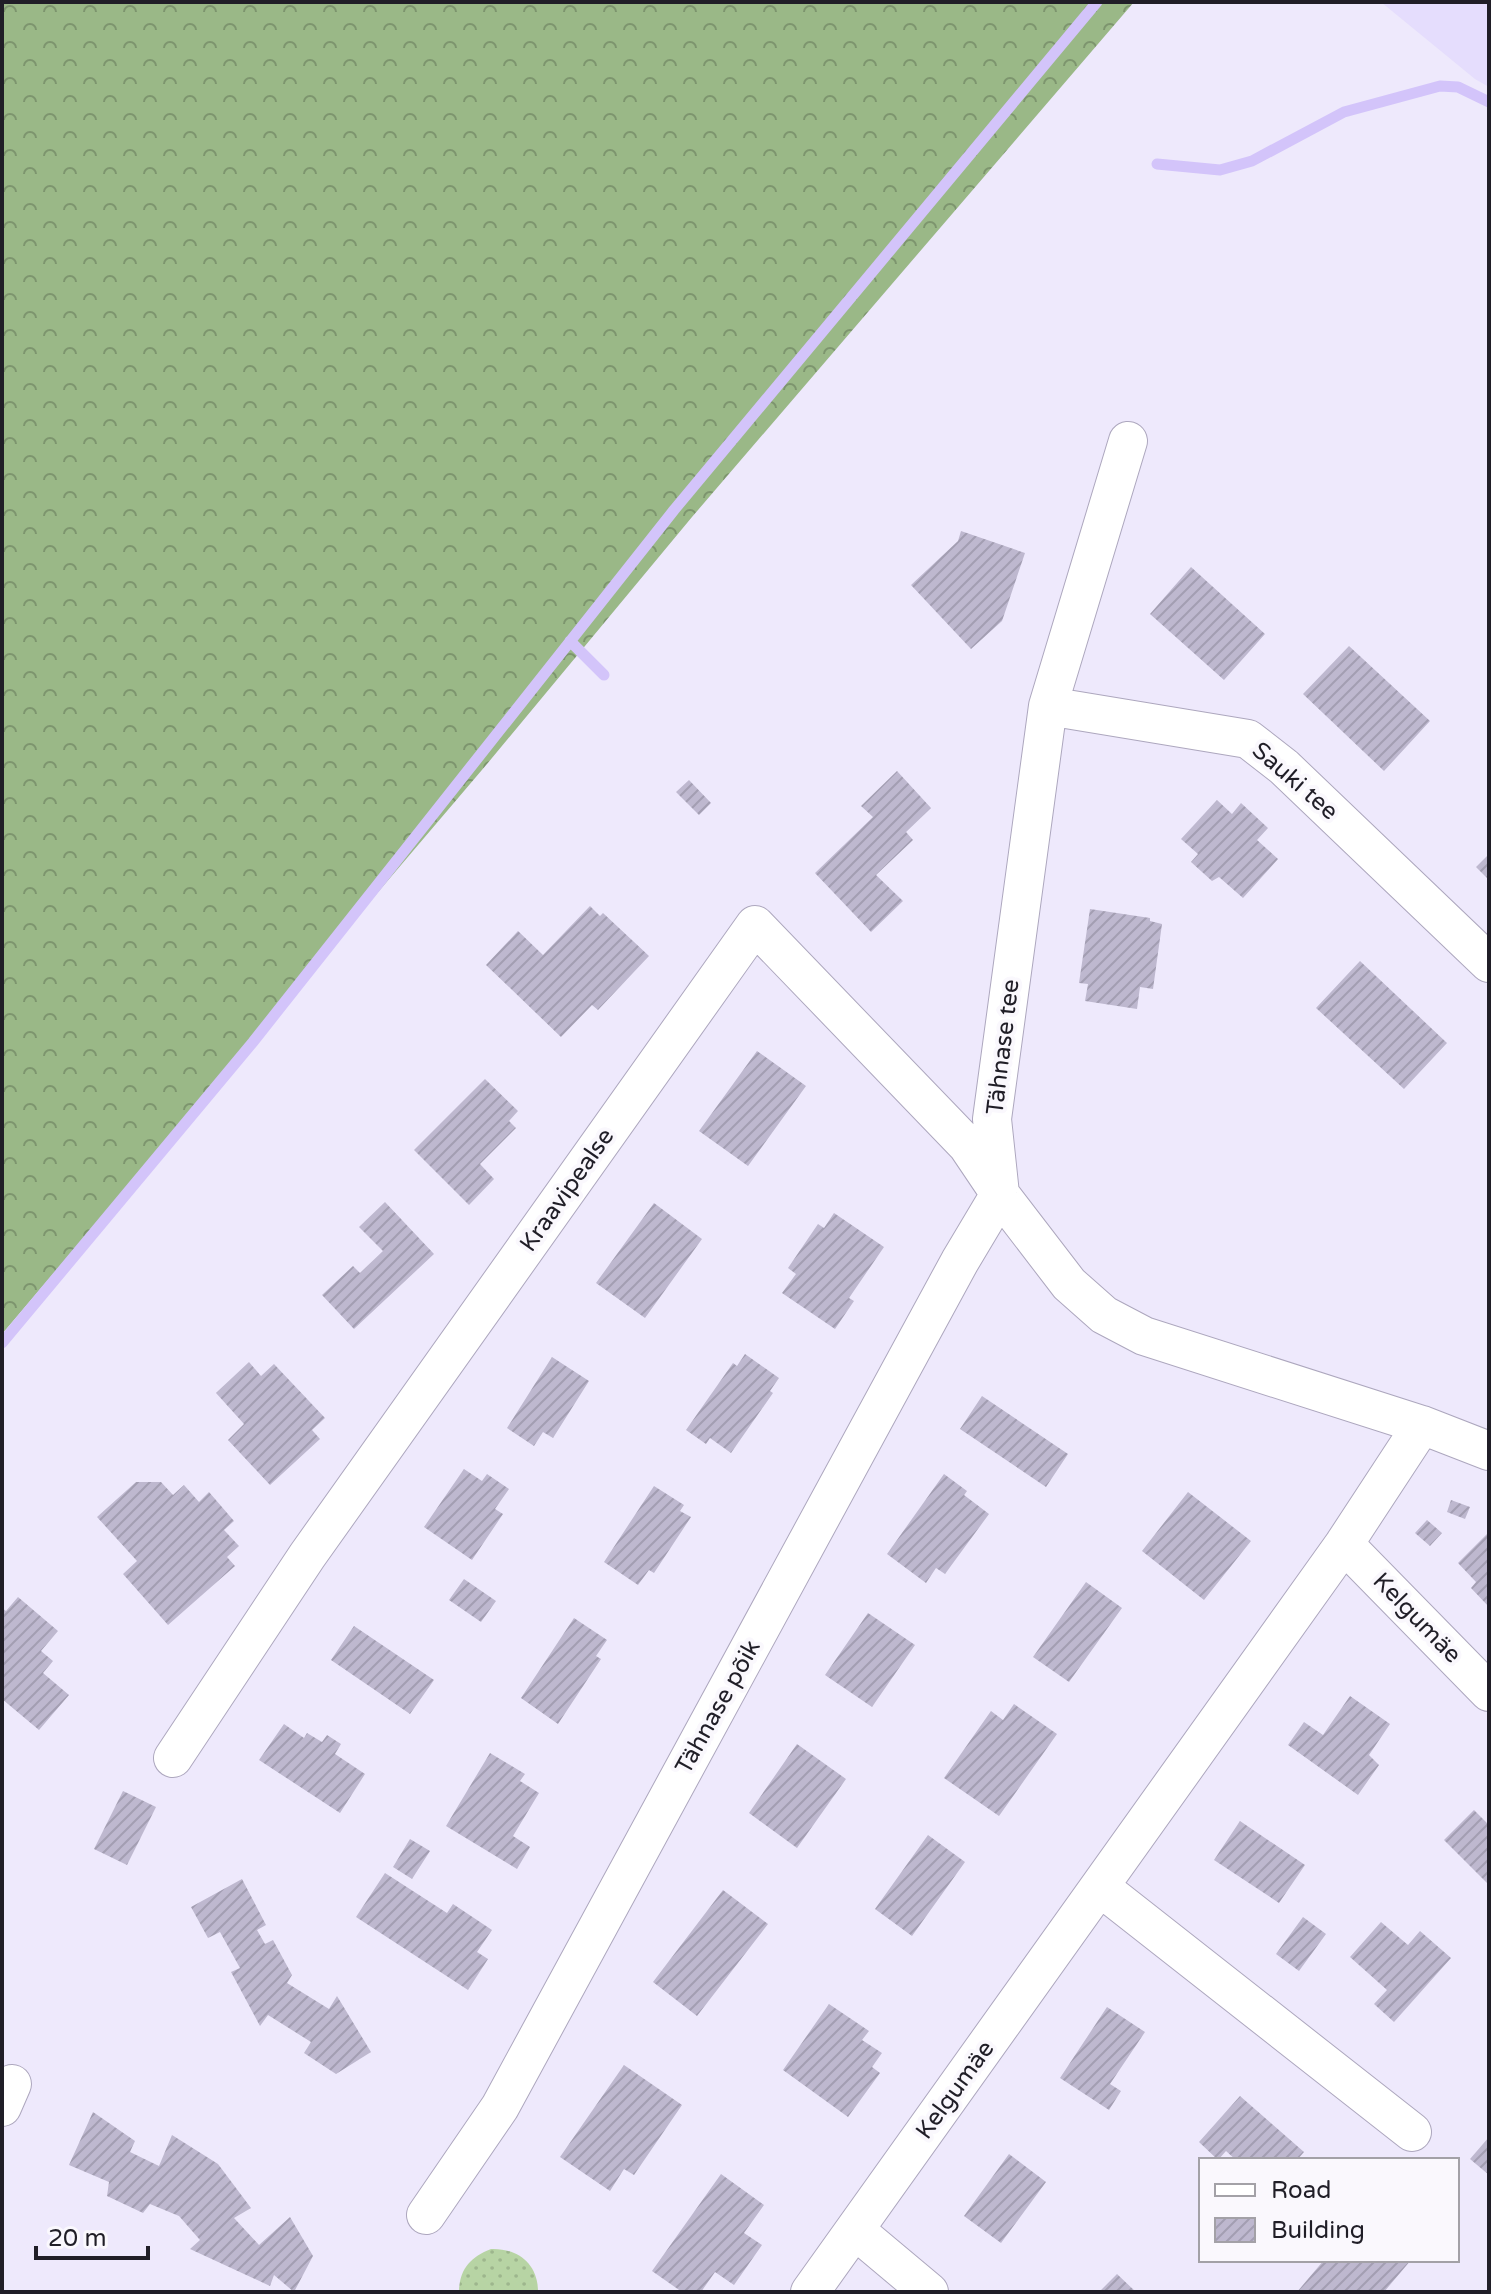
<svg xmlns="http://www.w3.org/2000/svg" width="1491" height="2294" viewBox="0 0 1491 2294" font-family="'Varela Round',sans-serif">
<style>
.built{fill:#e5ddfd}
.forest{fill:url(#forest-crowns)}
.park{fill:url(#park-dots)}
.lines{fill:none;stroke-linecap:round;stroke-linejoin:round}
.stream{stroke:#d3c4fa;stroke-width:11}
.building{fill:url(#building-hatch)}
.minor-casing{stroke:#ada7be;stroke-width:40}
.minor{stroke:#fff;stroke-width:38}
.labels{text-anchor:middle;dominant-baseline:central;stroke-width:8;stroke-linejoin:round;paint-order:stroke}
.street-label{font-size:24px;fill:#201e27;stroke:#faf8fd}
</style>
<defs>
<pattern id="forest-crowns" width="20" height="18" patternUnits="userSpaceOnUse" patternTransform="scale(2)"><rect width="20" height="18" fill="#9ab887"/><path d="M2 6a3 3 0 1 1 6 0M12 15a3 3 0 1 1 6 0" fill="none" stroke="#7d956e"/></pattern>
<pattern id="park-dots" width="8" height="8" patternUnits="userSpaceOnUse" patternTransform="scale(2)"><rect width="8" height="8" fill="#b7d4a4"/><path d="M2 2h.1M6 6h.1" fill="none" stroke="#9db68d" stroke-width="1.8" stroke-linecap="round"/></pattern>
<pattern id="building-hatch" width="6" height="6" patternUnits="userSpaceOnUse" patternTransform="scale(2)"><rect width="6" height="6" fill="#beb8cf"/><path d="M-1 1l2-2M0 6l6-6M5 7l2-2" fill="none" stroke="#a39eb2"/></pattern>
</defs>
<rect width="100%" height="100%" fill="#eee9fc"/>
<path class="built" d="M1381 2H1489V87L1475 79Z"/>
<path class="forest" d="M2 2H1134L692 517 487 764 2 1334Z"/>
<path class="park" d="M491 2249C518 2248 538 2264 538 2292H459C459 2270 470 2257 491 2249Z"/>
<g class="lines">
<path class="stream" d="M1157 164 1220 170 1252 161 1344 112 1440 86 1458 87 1489 102
M570 641 604 675
M2 1343 253 1042 674 510 1097 2"/>
</g>
<path class="building" d="M961 531 1025 553 1002 621 971 649 911 585 958 541Z
M1191 567 1265 634 1224 680 1150 614Z
M1349 646 1430 721 1384 771 1303 694Z
M897 771 931 808 906 832 913 840 876 875 903 901 871 932 815 873 873 817 861 806Z
M689 780 711 803 699 815 676 792Z
M1217 800 1232 814 1241 803 1268 828 1257 840 1278 859 1243 898 1219 877 1212 881 1191 862 1198 854 1181 839Z
M1489 854V880L1476 867Z
M590 906 600 916 603 913 649 956 598 1010 592 1005 561 1037 486 965 518 931 543 955Z
M1090 909 1150 918V921L1162 924 1153 989 1140 987 1137 1009 1085 1001 1088 984 1079 983Z
M1360 961 1447 1043 1404 1089 1316 1008Z
M757 1051 806 1086 748 1166 699 1131Z
M485 1079 518 1111 509 1121 516 1128 480 1164 494 1179 469 1205 414 1150Z
M385 1202 434 1254 354 1329 322 1295 353 1266 360 1273 383 1251 359 1227Z
M654 1203 702 1239 645 1318 596 1283Z
M834 1213 884 1247 849 1298 854 1301 835 1329 782 1293 796 1274 788 1268 818 1224 824 1228Z
M745 1354 779 1378 770 1391 773 1393 731 1453 710 1438 706 1444 686 1430 733 1363 737 1366Z
M552 1357 589 1381 553 1438 543 1432 534 1446 507 1428Z
M249 1362 261 1376 274 1364 325 1418 312 1430 320 1439 270 1485 228 1440 244 1424 216 1393Z
M982 1396 1068 1454 1046 1487 960 1429Z
M464 1469 482 1481 487 1474 509 1489 495 1509 503 1514 472 1560 424 1527Z
M944 1474 967 1491 964 1495 989 1514 945 1574 936 1568 926 1583 887 1554Z
M136 1482H161L173 1495 184 1485 199 1502 209 1492 234 1521 224 1530 239 1546 227 1557 235 1566 168 1625 123 1574 137 1561 97 1517Z
M654 1486 684 1505 680 1511 691 1517 654 1573 649 1570 638 1585 604 1562Z
M1188 1492 1251 1541 1204 1600 1142 1551Z
M1451 1500 1470 1507 1465 1519 1447 1512Z
M1427 1520 1442 1533 1430 1546 1415 1533Z
M1489 1532V1607L1471 1588 1476 1582 1458 1563Z
M464 1579 496 1601 481 1622 449 1600Z
M1086 1582 1122 1608 1069 1682 1033 1657Z
M18 1597 58 1631 41 1651 53 1661 43 1673 69 1695 39 1730 2 1699V1608L6 1611Z
M868 1613 915 1645 872 1707 825 1675Z
M574 1618 607 1640 596 1656 601 1659 558 1724 521 1698Z
M354 1626 434 1680 410 1714 331 1660Z
M1350 1696 1390 1724 1369 1755 1379 1765 1358 1795 1288 1745 1304 1722 1323 1735Z
M1014 1704 1057 1734 999 1816 944 1778 991 1711 1003 1720Z
M284 1724 304 1738 307 1733 322 1742 327 1735 341 1744 335 1754 365 1774 340 1813 259 1760Z
M797 1744 846 1779 797 1848 749 1813Z
M490 1753 525 1774 520 1781 539 1793 513 1836 530 1847 517 1869 446 1826Z
M123 1791 156 1807 127 1865 94 1849Z
M1474 1810 1489 1825V1885L1444 1840Z
M1240 1821 1305 1865 1279 1903 1214 1860Z
M928 1835 965 1862 912 1936 875 1909Z
M410 1839 430 1851 412 1879 393 1867Z
M385 1873 447 1913 453 1904 492 1930 477 1952 488 1959 468 1990 356 1917Z
M242 1879 266 1925 257 1930 265 1944 273 1940 292 1975 287 1983 329 2009 337 1996 371 2052 336 2074 304 2053 311 2042 268 2015 260 2026 231 1972 240 1968 220 1932 208 1938 191 1907Z
M723 1890 768 1924 697 2016 653 1982Z
M1303 1917 1326 1934 1299 1971 1276 1954Z
M1381 1922 1408 1945 1420 1931 1451 1958 1394 2022 1374 2004 1387 1990 1350 1957Z
M829 2004 869 2031 862 2040 882 2053 872 2067 880 2073 848 2117 783 2070Z
M1107 2007 1145 2032 1110 2084 1121 2091 1109 2110 1060 2078Z
M624 2065 682 2105 634 2175 624 2169 610 2191 560 2157Z
M1240 2096 1304 2152 1297 2160H1236L1226 2151 1218 2160 1199 2142Z
M93 2112 135 2141 130 2152 159 2166 172 2135 218 2164 251 2208 234 2218 259 2245 290 2217 313 2256 294 2292 274 2275 270 2286 190 2249 200 2240 179 2216 150 2204 143 2213 107 2196 109 2182 69 2165Z
M1489 2137V2175L1470 2159Z
M1009 2154 1046 2182 1001 2243 964 2216Z
M721 2174 764 2205 744 2233 762 2245 734 2285 715 2272 701 2292H682L652 2271Z
M1324 2260H1411L1384 2292H1297Z
M1117 2274 1136 2292H1099Z"/>
<g class="lines">
<g class="minor-casing">
<path id="minor" d="M1128 441 1048 706 992 1119 1000 1194 1069 1284 1104 1315 1144 1336 1422 1425 1489 1451
M1048 706 1248 739 1284 767 1489 963
M1344 1544 1489 1692
M173 1758 307 1556 755 925 967 1145 1000 1194 960 1261 500 2107 426 2215
M1100 1887 1412 2132
M2 2107 12 2084
M855 2230 929 2292
M810 2292 1344 1544 1422 1425"/>
</g>
<use href="#minor" class="minor"/>
</g>
<g class="labels">
<g class="street-label">
<text transform="translate(1295 781) rotate(41)">Sauki tee</text>
<text transform="translate(1003 1047) rotate(-83)">Tähnase tee</text>
<text transform="translate(567 1190) rotate(-55)">Kraavipealse</text>
<text transform="translate(1417 1618) rotate(46)">Kelgumäe</text>
<text transform="translate(718 1707) rotate(-61)">Tähnase põik</text>
<text transform="translate(955 2090) rotate(-54)">Kelgumäe</text>
</g>
</g>
<rect width="1491" height="2294" fill="none" stroke="#201e27" stroke-width="8"/>
<rect x="1199" y="2158" width="260" height="104" fill="#faf8fd" stroke="#a3a1a7" stroke-width="2"/>
<rect x="1215" y="2184" width="40" height="12" fill="#ffffff" stroke="#a3a1a7" stroke-width="2"/>
<text x="1271" y="2198" font-size="24" fill="#201e27">Road</text>
<rect x="1215" y="2218" width="40" height="24" fill="url(#building-hatch)" stroke="#a3a1a7" stroke-width="2"/>
<text x="1271" y="2238" font-size="24" fill="#201e27">Building</text>
<path d="M36 2246v12h112v-12" fill="none" stroke="#201e27" stroke-width="4"/>
<text x="48" y="2246" font-size="24" fill="#201e27" stroke="#faf8fd" stroke-width="6" paint-order="stroke">20 m</text>
</svg>
